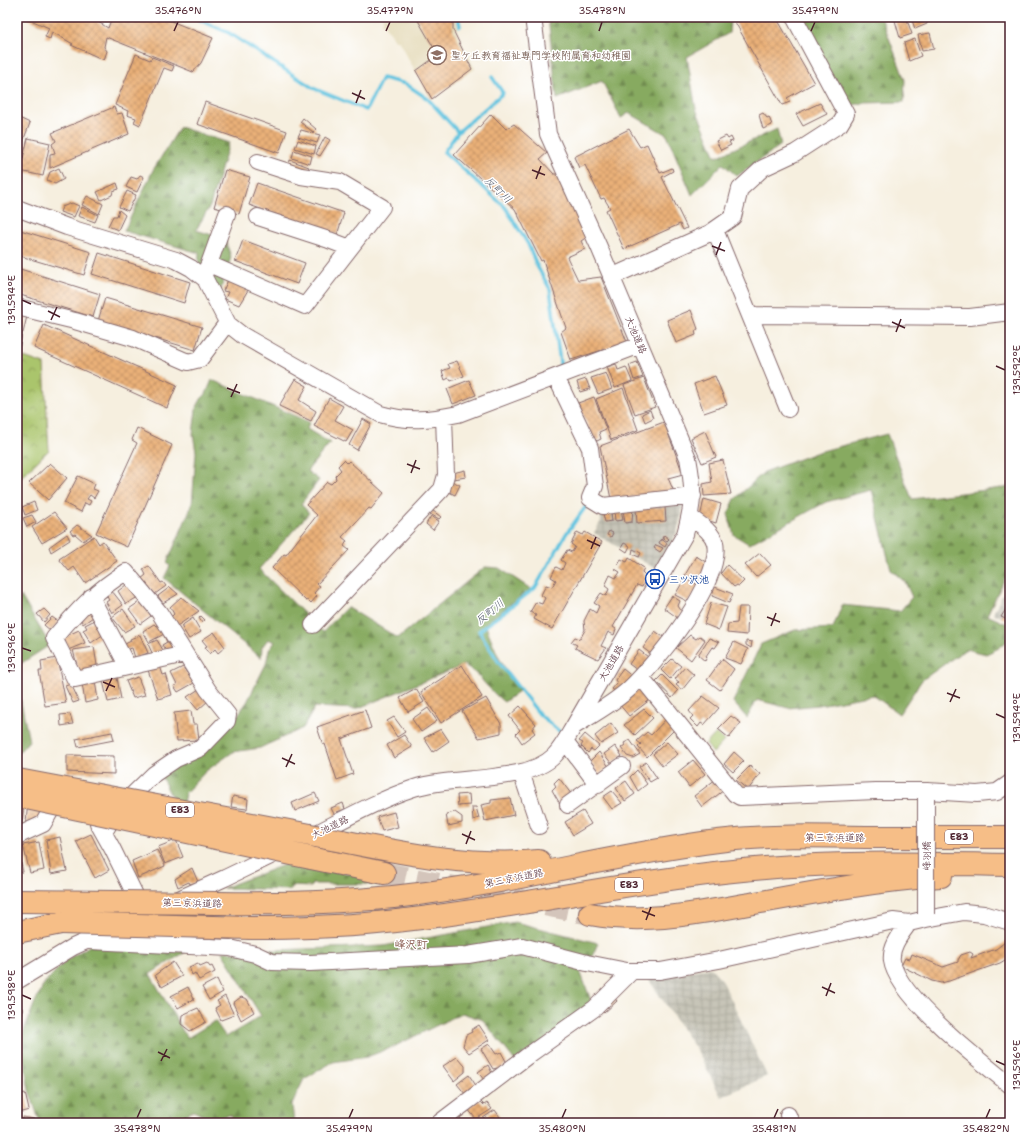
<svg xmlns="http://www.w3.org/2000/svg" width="1027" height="1140" viewBox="0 0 1027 1140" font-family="'Shantell Sans','Klee One',sans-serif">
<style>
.built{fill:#e5dbba}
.industrial{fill:url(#industrial-grid)}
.grass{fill:#aac56c;stroke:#7a724c}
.forest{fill:url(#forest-firs);stroke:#686446}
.park{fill:url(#park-crowns);stroke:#7a724c}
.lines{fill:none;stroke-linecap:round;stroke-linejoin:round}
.stream{stroke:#62c4e0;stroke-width:3.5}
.building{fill:url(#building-cross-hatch)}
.highway-tunnel{stroke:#d4c5bb;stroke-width:22;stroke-dasharray:22 11;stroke-linecap:butt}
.minor-casing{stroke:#86686a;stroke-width:18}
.highway-casing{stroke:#86686a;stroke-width:24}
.minor{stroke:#fff;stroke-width:16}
.highway{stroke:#f6be87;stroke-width:22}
.minor-bridge-casing{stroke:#86686a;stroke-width:18;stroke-linecap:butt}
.highway-bridge-casing{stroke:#86686a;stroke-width:24;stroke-linecap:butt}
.minor-bridge{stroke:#fff;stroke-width:16}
.highway-bridge{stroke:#f6be87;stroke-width:22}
.ticks{fill:none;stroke:#4a1f2b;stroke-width:1.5}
.labels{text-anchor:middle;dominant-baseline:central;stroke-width:3;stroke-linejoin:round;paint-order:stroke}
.shield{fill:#fff;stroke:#80626b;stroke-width:1}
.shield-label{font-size:9px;font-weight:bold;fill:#4a1f2b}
.education-label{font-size:10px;font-weight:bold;fill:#785e54;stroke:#fff;text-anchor:start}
.street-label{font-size:10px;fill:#4a1f2b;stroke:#fff}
.transit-label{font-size:10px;font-weight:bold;fill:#164399;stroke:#fff;text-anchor:start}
.water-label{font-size:11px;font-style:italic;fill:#52596a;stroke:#fff}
.neighbourhood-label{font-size:11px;font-weight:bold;fill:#825246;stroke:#fff}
.neatline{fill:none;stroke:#4a1f2b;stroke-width:1.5}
.ticks-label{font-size:10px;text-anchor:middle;fill:#4a1f2b}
</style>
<defs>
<pattern id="industrial-grid" width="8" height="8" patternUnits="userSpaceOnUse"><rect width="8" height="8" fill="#c7c5b8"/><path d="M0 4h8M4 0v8" fill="none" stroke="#aca99e"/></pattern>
<pattern id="forest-firs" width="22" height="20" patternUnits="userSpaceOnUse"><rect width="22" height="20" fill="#87aa60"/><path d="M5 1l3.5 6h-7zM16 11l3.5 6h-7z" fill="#708a4f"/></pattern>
<pattern id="park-crowns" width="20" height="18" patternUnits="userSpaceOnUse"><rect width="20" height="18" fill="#aac56c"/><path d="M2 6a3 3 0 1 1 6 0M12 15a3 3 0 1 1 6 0" fill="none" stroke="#8c9f59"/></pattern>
<pattern id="building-cross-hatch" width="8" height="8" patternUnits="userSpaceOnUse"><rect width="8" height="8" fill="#eab178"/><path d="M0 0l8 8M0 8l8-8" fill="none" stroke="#c08f63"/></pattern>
</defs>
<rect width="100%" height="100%" fill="#fff"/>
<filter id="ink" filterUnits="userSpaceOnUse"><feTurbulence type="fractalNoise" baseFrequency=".025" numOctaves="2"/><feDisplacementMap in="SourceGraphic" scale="8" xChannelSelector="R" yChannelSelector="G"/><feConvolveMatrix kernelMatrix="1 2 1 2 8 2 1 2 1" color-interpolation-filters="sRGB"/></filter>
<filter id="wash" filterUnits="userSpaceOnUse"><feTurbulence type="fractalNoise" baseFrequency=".012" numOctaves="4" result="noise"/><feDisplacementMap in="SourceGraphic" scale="16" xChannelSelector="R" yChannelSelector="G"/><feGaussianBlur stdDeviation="0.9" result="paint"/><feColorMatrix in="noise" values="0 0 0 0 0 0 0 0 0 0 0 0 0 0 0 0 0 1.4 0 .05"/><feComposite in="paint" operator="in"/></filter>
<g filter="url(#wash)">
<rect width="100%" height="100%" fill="#f6efdf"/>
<path class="built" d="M382 17H455L458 29 455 30 475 69 431 99 398 40 396 41 382 22 384 20Z"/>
<path class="industrial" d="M682 502V513L677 532 656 569 594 533 601 521 600 511Z
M1007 586 1010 588V622L993 613Z
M711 968 722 980 767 1076 721 1097 698 1052 647 977Z"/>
<path class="grass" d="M716 733 724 741 713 753 706 744Z"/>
<path class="forest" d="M548 17H735L730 21 729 33 687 57 696 109 716 157 777 129 781 145 737 176 723 164 692 195 667 135 629 113 621 118 602 81 557 99Z
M798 17H881L905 80 904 102 863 103 849 106Z
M180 127 229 143 210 206 196 230 225 239 231 257 220 292 198 268 199 253 124 231 153 170Z
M212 380 309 422 307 429 330 443 307 471 319 480 301 504 309 513 259 569 323 632 347 607 398 638 485 567 499 568 531 589 485 624 499 658 519 691 504 702C489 691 479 673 464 665L356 709 315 707 303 728 260 748 233 752 206 771 185 793 183 803 173 800 161 776 234 720 247 702 266 664 269 650 275 642 268 639 262 647 261 658 164 578 170 566 167 563 192 505 196 452 193 434 196 409 201 399 206 394Z
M887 434 912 499 1010 487V581L1005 578 987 615 1007 624V641L999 648 986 654 966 649 922 680 899 714 873 695 819 705 788 708 757 700 747 718 733 702 761 644 795 630 833 628 842 605 900 611 912 597 905 582 891 570 871 490 826 502 749 544 734 535 728 514 735 499 764 472 818 452Z
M21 596 50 645 17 666V608Z
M17 682 29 741 17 754Z
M289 863 384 880 383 884H312L311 887 291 886V890L223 888Z
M515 922 598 943 591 959 576 960 593 1006 515 1061 483 1020 462 1013 393 1047 367 1057 333 1062 304 1079 292 1104 294 1123H235L231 1115 210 1118 193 1111 169 1123H40L29 1090 24 1061 22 1036 35 1002 44 984 66 960 91 945 187 951 150 974 187 1038 215 1021 226 1037 261 1016 222 952 383 946Z"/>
<path class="park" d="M24 357 44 364 49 450 17 481V382Z"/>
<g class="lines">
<path class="stream" d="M193 17 229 33 313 88 366 110 382 78 406 84 428 99 458 132
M458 17 460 26
M492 77 503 93 458 132 444 152 505 207 528 244 537 266 550 289 561 370
M559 731 540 715 500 664 479 631 535 588 566 534 587 505"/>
</g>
<g id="blocks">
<path class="building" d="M24 17H90L108 28 112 17H161L213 38 201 63 193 72 106 37 104 47 107 51 104 60 71 45 73 44 52 32 50 39 45 37 49 28Z
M416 17H453V30L472 69 432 99 416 71 438 55Z
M743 17H776L814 83 787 98 790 102 782 105 735 22Z
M894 17H906L912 34 900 38Z
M911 17H927V24L915 29Z
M930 33 934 49 922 51 918 35Z
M915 39 921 56 909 61 904 43Z
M136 54 150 60 152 57 174 66 172 71 164 68 140 125 134 122 136 118 127 115 128 111 115 105Z
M205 102 287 131 279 153 197 124Z
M820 103 827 114 803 126 796 114Z
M114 107 117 114 122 113 129 134 50 168V154L55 153 52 144 56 141 52 133Z
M763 113 767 118 769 117 772 125 763 129 759 115Z
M491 114 506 129 514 124 547 153 540 159 554 174H558L587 237 581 241 585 249 567 257 578 280 601 277 627 342 571 360 561 332 566 328 543 260 541 261 515 209 454 155Z
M17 117 30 123 18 154H17Z
M303 118 316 129 313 132 300 122Z
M629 129 640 147 647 144 660 173 672 168 673 171 662 177 687 228 683 230 680 224 624 249 606 210 610 208 604 198 601 199 585 165 579 168 574 157Z
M301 130 320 135 317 143 298 137Z
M726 136 728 139 731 137 733 141 729 142 731 145 721 150 716 141Z
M325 137 330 140 320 156 316 154Z
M28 138 50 143 43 176 20 171Z
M298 140 316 146 314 154 295 148Z
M294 150 312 156 310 164 292 158Z
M290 160 309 167 307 172 289 165Z
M59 168 64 179 55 184 47 180 50 172Z
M225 170 250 177 239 214 214 207Z
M140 175 144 177 137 192 126 187 131 177 137 179Z
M117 183 119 189 113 191 112 195 101 200 97 192Z
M257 183 344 213 337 235 249 205Z
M127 191 136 195 128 211 119 207Z
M87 196 103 204 99 214 82 205Z
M72 203 79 206 74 217 60 212 62 207Z
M82 207 98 215 95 222 78 216Z
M119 210 125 215 118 230 108 226 113 216H117Z
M17 229 91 252 84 275 17 255Z
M243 240 305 263 297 284 235 261Z
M99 253 190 282 184 303 92 274Z
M17 268 100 294 93 317 17 294Z
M228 280 248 290 239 305 225 299 228 292 223 291Z
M105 298 202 327 195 350 98 321Z
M691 310 698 329 695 331 696 335 676 343 667 320Z
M17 314 27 316 23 333 17 332Z
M44 325 177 385 167 408 34 348Z
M17 333 22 334 18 355H17Z
M457 361 464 376 451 381 449 378 445 380 442 371 450 368 448 364Z
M637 362 643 377 634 380 629 365Z
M616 364 618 370 626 367 632 381 615 388 607 367Z
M606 373 612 389 598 394 591 378Z
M715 376 727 405 704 413 694 384Z
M644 378 655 407 635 414 624 385Z
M295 379 307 386 299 400 316 411 311 421 279 406Z
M586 379 590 389 580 392 577 382Z
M469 380 476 395 453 404 447 389Z
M623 388 638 430 611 440 596 399Z
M594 397 606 429 599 432 601 439 597 441 592 436 578 403Z
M329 398 343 406 335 420 353 430 346 442 314 426Z
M650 410 653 418 645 422 642 414Z
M363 419 371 424 357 450 349 445Z
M664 422 683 474 668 478 675 494 611 499 600 446Z
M137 428 172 445 127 547 96 533 137 443 132 440Z
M705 431 716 457 702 463 691 438Z
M344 460 347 463 349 461 384 493 371 509 369 508 342 537 347 541 344 546 349 550 317 584 320 586 314 593 317 596 311 603 308 600 306 601 272 568 284 554 286 555 317 515 306 505 327 482 331 484 336 479 335 476 341 470 338 466Z
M723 460 731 494 704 496 703 484 712 482 709 463Z
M50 463 67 478 48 500 29 483Z
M465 470 466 477 454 479 453 473Z
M78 476 95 484 93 489 98 491 94 498 90 495 87 499 91 501 89 505 85 503 81 512 64 503Z
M452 481 460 485 455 495 447 491Z
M704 499 721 504 716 523 700 518Z
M34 502 37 510 25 515 22 507Z
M665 507 666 521 637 523 636 509Z
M633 508 632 522 625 523 623 509Z
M621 509 623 520 615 521 614 510Z
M432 510 441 517 439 519 430 514Z
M54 512 67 528 42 543 32 527Z
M611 512 612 521 605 522 603 514Z
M32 515 36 522 27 527 23 518Z
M431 516 439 521 433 530 426 524Z
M77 525 92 535 83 541 75 534 73 535 70 531Z
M609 531 613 533 611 537 607 535Z
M577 532 583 535 585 532 602 542 552 629 534 619 536 615 530 612 536 602 542 604 545 598 541 595 546 585 552 587 556 580 551 577 556 567 562 570 565 563 561 560 567 550 572 552 575 547 571 544Z
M67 534 70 540 51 552 49 547Z
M664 535 669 539 667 541 662 538Z
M94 536 99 544 103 541 117 561 85 583 74 567 69 571 59 559Z
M661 539 667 543 665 547 659 543Z
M624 543 630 546 627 552 621 548Z
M656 545 663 548 660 552 654 548Z
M633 549 641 553 639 557 632 554Z
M760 553 771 565 756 577 745 565Z
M696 556 709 564 698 581 685 575Z
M629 558 644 568 642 572 647 577 642 587 637 585 613 627 616 629 614 635 608 632 601 646 606 648 598 659 575 648 577 645 571 642 575 637 580 639 585 630 584 621 590 609 596 613 599 606 594 603 601 593 606 596 609 589 605 586 610 575 616 578 620 572 615 569 621 559 627 562Z
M727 565 744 581 739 586 737 585 734 587 721 573Z
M149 566 161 583 163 582 166 586 155 594 149 587 146 589 141 579 146 575 143 569Z
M685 578 700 586 689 602 675 595Z
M130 582 138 597 126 604 118 591Z
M170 587 178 594 163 603 158 596Z
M715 587 733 594 729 603 712 596Z
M112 591 123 605 112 613 106 602 109 600 106 595Z
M672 596 680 601 678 606 682 612 678 618 664 608Z
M181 597 199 611 177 626 171 617 174 614 170 607Z
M142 600 151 616 140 624 129 609Z
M711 603 727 607 719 630 704 624Z
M90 606 96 615 83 624 78 614Z
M739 607H748L747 635 727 633 728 624 737 623Z
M44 609 50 615 44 622 37 614Z
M123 609 135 626 124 632 112 617Z
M1006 609 1010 611V621L1001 617Z
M201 616 205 620 202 623 199 618Z
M52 617 59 622 51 631 44 625Z
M193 618 201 632 189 639 181 626Z
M95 620 104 634 91 643 83 630 87 628 85 625Z
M154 624 156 626 159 624 164 634 149 642 143 631Z
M79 630 85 643 68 650 64 637Z
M655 631 666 639 651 654 643 648Z
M214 632 225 647 218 653 215 649 210 654 205 647 207 646 202 640Z
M169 633 177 647 167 652 162 645 167 642 164 636Z
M140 635 148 653 135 658 132 648 125 650 123 645 131 641 130 639Z
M690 635 696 639 700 636 705 640 691 660 676 648Z
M709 638 719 642 715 648 712 647 706 656 707 657 705 661 698 655Z
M157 640 163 650 153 655 148 644Z
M746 641 752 642 751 648 746 645Z
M734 642 748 649 741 664 725 658Z
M94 647 98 671 79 673 73 650Z
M639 650 652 660 641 673 629 664Z
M57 658 66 703 45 706 39 671H42L41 661Z
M672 659 681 666 670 679 661 670Z
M722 659 734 669 720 690 707 680Z
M462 665 482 697 441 723 421 692Z
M160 666 163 675 166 674 172 695 158 699 148 670Z
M183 667 194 683 178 692 174 686 177 685 171 673Z
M685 667 694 675 682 690 676 685 679 682 675 679Z
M623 669 635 679 619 694 612 689 617 683 615 680Z
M662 675 678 691 672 698 656 681Z
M138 677 145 695 133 698 126 681Z
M117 678 121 699 108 702 103 681Z
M95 681 98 700 85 703 82 683Z
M71 684 79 701 73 703 65 686Z
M642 687 651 699 629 716 619 704Z
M199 689 209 700 198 710 187 697Z
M416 689 424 702 408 712 400 698Z
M703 696 719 708 704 725 701 723 698 727 690 719 693 716 689 711Z
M486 698 501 724V733L479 738 462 711Z
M520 706 536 724 532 729 535 733 522 743 516 734 520 730 509 716Z
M428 708 437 721 421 732 412 719Z
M644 709 653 718 635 735 624 725Z
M365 710 371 728 341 739 353 774 337 780 325 744 323 745 317 727Z
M191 711 193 724H197L199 740 177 741 174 713Z
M70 714 73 724 61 726 60 715Z
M731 716 741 723 729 738 718 729Z
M394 717 405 732 397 737 387 721Z
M667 718 676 728 647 757 638 747 641 744 637 741 647 732 651 735Z
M611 723 618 733 601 744 595 736Z
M441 729 449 741 433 752 424 738Z
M112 732 114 740 78 747 76 739Z
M585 734 599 746 594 751 591 749 588 753 581 746 583 743 579 741Z
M404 735 412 747 394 758 387 745Z
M630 740 640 754 633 758 627 756 621 748 625 745 624 743Z
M667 742 678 754 662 766 653 754Z
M615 746 622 756 612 764 604 754Z
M599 752 609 767 599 774 590 761Z
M734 752 744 761 733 772 724 764Z
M67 755 114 756V774L67 772Z
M693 760 705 774 689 787 678 772Z
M646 762 657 778 650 782 639 767Z
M750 766 760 774 748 790 736 780Z
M637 770 647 784 638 791 630 777Z
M559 778 572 795 560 804 552 790 556 786 554 783Z
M716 779 724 790 702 807 694 796Z
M626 781 635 794 625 801 616 788Z
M612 791 622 803 612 809 603 797Z
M315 793 319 801 295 811 292 803Z
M469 794 470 805 458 806 457 795Z
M233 796 248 799 247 809 231 807Z
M510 798 514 815 485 821 481 805 491 803V800Z
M28 802 43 804 39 825 26 822Z
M343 803 345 809 337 812 338 815 335 816 331 808Z
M17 806 24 808 21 828 17 827Z
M472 807H476L479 818 473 820Z
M583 811 591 824 573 835 565 822Z
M394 812 398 827 382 831 377 817Z
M455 812 462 817V823L448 826 446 814Z
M91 834 109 870 95 878 76 841Z
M60 837 67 871 51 874 46 840Z
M176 840 183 857 165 864 158 847Z
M39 842 44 870 30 873 23 845Z
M17 849H18L23 872 17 873Z
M157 850 165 866 138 878 132 861Z
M192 868 198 882 190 884 189 882 178 887 175 879Z
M1009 939 1010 957 1000 963 949 981 941 983 932 981 901 966 905 958 910 959 912 954 943 967 958 962V960L961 955 970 952 973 954 971 958 996 949Z
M173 962 182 976 162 987 155 975Z
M198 963 200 966 207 963 210 967 212 966 215 972 199 980 195 973 192 975 189 967Z
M217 979 223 992 209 1000 202 987Z
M188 987 194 999 178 1008 171 996Z
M225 996 234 1015 221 1020 215 1008 220 1005 217 1001Z
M613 996 617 1001 604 1013 599 1008Z
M241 997 247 999 254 1012 241 1020 233 1003Z
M17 1005 23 1009 17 1023Z
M198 1008 206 1022 190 1031 181 1024 182 1015Z
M479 1025 489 1040 469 1053 463 1046 466 1035 472 1032 471 1030Z
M489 1044 496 1054 501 1052 507 1063 499 1071 497 1068 493 1069 481 1049Z
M457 1057 465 1066V1072L454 1081 443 1066Z
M488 1065 494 1077 484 1080 478 1072Z
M469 1075 477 1087 466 1095 457 1084Z
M25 1093 29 1110 22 1112 20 1108 17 1110V1095Z
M479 1100 484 1105 487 1103 492 1109 476 1119 467 1108Z
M495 1110 500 1117 491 1123H482L480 1120Z
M23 1117 34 1119V1123H23Z
M186 1118 199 1123H184Z
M459 1118 463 1123H453Z
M503 1118 506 1123H496Z
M225 1119 226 1123H215Z"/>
</g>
</g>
<g filter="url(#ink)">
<use href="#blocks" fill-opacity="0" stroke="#86686a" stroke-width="1"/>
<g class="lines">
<path class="highway-tunnel" d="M384 873 590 914"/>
<g class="minor-casing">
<path id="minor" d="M17 208 67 227 176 260 191 268 205 279 228 324 242 335 380 414C408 422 429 420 458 414L640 345
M258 217 329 240 350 248
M715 230 788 409
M209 264 305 306 382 207 340 182 301 176 258 162
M204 274 209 264 227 214
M611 277 710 233 733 217 740 189 763 168 795 153 840 124 846 114 794 17
M17 307 75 321 133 338 188 362 200 359 227 323
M750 315 970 317 1010 312
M556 377 590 448 595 486 590 498 603 506 693 496
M91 597 128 667
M313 625 442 489 446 475 444 417
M641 677 735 794 740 797 875 791H927
M576 725C594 714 614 703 629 689 656 664 723 580 715 543 712 531 699 524 690 517
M565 741 598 785
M521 772 539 826
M926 798 927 791 977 794 997 792 1010 783
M568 805 622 766
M98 823 112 848 143 911
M104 832 119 808 154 774 176 759 201 748 227 721 228 715 208 690 159 612 126 572C96 590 77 611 54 638L75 679 185 654
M17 836 43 824 59 796 61 797
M309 837C341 821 380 799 414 788 452 775 526 784 554 756 562 748 568 736 574 726L685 534C694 502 694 490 688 458L599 247 548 134 533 17
M926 914V919L909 923C901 934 890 947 892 961 897 996 981 1062 1010 1085
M926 919 964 912 984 914 1010 922
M90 941 230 948 255 954 272 962 310 963 468 955 522 946 587 963 627 971H660L719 960 893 921 909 923
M17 981 73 947 225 878 283 850
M788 1115 791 1123
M439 1123 526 1057 595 1008 632 971"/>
</g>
<g class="highway-casing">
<path id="highway" d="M342 841C407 854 472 867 539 861
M311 858 384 873
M218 903C282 904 346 903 410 895 513 883 614 854 718 841 766 835 817 836 866 837 914 837 962 837 1010 837
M590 914C651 925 702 912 761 902 821 891 880 880 941 876
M251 928C293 928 335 927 377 923 493 912 607 885 723 872 818 861 914 863 1010 865
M17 932 61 923"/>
</g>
<use href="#minor" class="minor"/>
<use href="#highway" class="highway"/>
<g class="minor-bridge-casing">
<path id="minor-bridge" d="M926 914V798"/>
</g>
<g class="highway-bridge-casing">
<path id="highway-bridge" d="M18 780 342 841
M17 796 311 858
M17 901 218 903
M61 923 251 928"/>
</g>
<use href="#minor-bridge" class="minor-bridge"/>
<use href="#highway-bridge" class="highway-bridge"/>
</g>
</g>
<path class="ticks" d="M174 31 178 22M386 31 390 22M599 31 602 22M811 31 815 22M352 93 365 99M356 103 361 90M532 170 545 175M536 179 541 166M712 246 725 251M716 255 721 242M22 300 31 304M48 311 60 317M51 320 57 307M892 322 905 328M896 332 901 319M996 366 1005 370M227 388 240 393M231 397 237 384M407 464 420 469M411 473 416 460M587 540 600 546M591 549 596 537M767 617 780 622M771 626 776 613M22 648 31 651M103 682 115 687M106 691 112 678M947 693 960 698M950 702 956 689M996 714 1005 718M282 758 295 764M286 767 292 754M462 834 475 840M466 844 471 831M642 911 655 916M646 920 651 907M822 987 835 993M22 995 31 999M826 996 831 983M158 1052 170 1058M161 1061 167 1049M996 1061 1005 1065M137 1118 141 1109M349 1118 353 1109M562 1118 566 1109M774 1118 778 1109M986 1118 990 1109"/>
<defs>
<g id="school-ring" transform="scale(1)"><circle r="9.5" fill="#fff" stroke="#8d6e63" stroke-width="1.5"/><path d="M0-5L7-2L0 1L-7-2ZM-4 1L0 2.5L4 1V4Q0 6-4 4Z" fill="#8d6e63"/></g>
<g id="bus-ring" transform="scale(1)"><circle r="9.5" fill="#fff" stroke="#1a4fb4" stroke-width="1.5"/><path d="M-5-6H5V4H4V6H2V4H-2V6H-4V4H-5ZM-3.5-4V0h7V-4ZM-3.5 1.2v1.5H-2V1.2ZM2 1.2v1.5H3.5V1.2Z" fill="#1a4fb4"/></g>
</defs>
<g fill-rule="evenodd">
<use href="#school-ring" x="437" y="55"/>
<use href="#bus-ring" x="655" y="579"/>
</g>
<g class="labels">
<g class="shield">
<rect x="166" y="803" width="28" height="14" rx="3"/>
<rect x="945" y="830" width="28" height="14" rx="3"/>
<rect x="615" y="878" width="28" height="14" rx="3"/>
</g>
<g class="shield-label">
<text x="180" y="810">E83</text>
<text x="959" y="837">E83</text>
<text x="629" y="885">E83</text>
</g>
<g class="education-label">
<text x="451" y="55">聖ケ丘教育福祉専門学校附属育和幼稚園</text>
</g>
<g class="street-label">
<text transform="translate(636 335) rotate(67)">大池道路</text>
<text transform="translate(611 663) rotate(-60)">大池道路</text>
<text transform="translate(330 827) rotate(-26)">大池道路</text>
<text x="835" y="837">第三京浜道路</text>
<text transform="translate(926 856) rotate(-90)">峰羽橋</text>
<text transform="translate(514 878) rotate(-11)">第三京浜道路</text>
<text transform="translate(192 903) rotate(1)">第三京浜道路</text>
</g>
<g class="transit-label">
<text x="669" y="579">三ツ沢池</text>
</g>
<g class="water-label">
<text transform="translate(498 190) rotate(44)">反町川</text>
<text transform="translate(490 612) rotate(-40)">反町川</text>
</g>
<g class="neighbourhood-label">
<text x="411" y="944">峰沢町</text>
</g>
</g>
<rect width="1027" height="1140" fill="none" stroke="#fff" stroke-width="44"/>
<rect x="22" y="22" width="983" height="1096" class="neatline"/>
<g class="ticks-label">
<text x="178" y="14">35.476°N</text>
<text x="390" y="14">35.477°N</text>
<text x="602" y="14">35.478°N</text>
<text x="815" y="14">35.479°N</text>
<text transform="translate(11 300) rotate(-90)" y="4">139.594°E</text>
<text transform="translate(1016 370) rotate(-90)" y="4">139.592°E</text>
<text transform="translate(11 648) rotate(-90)" y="4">139.596°E</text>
<text transform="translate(1016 718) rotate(-90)" y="4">139.594°E</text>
<text transform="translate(11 995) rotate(-90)" y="4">139.598°E</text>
<text transform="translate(1016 1065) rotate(-90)" y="4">139.596°E</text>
<text x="137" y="1132">35.478°N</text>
<text x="349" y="1132">35.479°N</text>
<text x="562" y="1132">35.480°N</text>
<text x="774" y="1132">35.481°N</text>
<text x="986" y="1132">35.482°N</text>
</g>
</svg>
